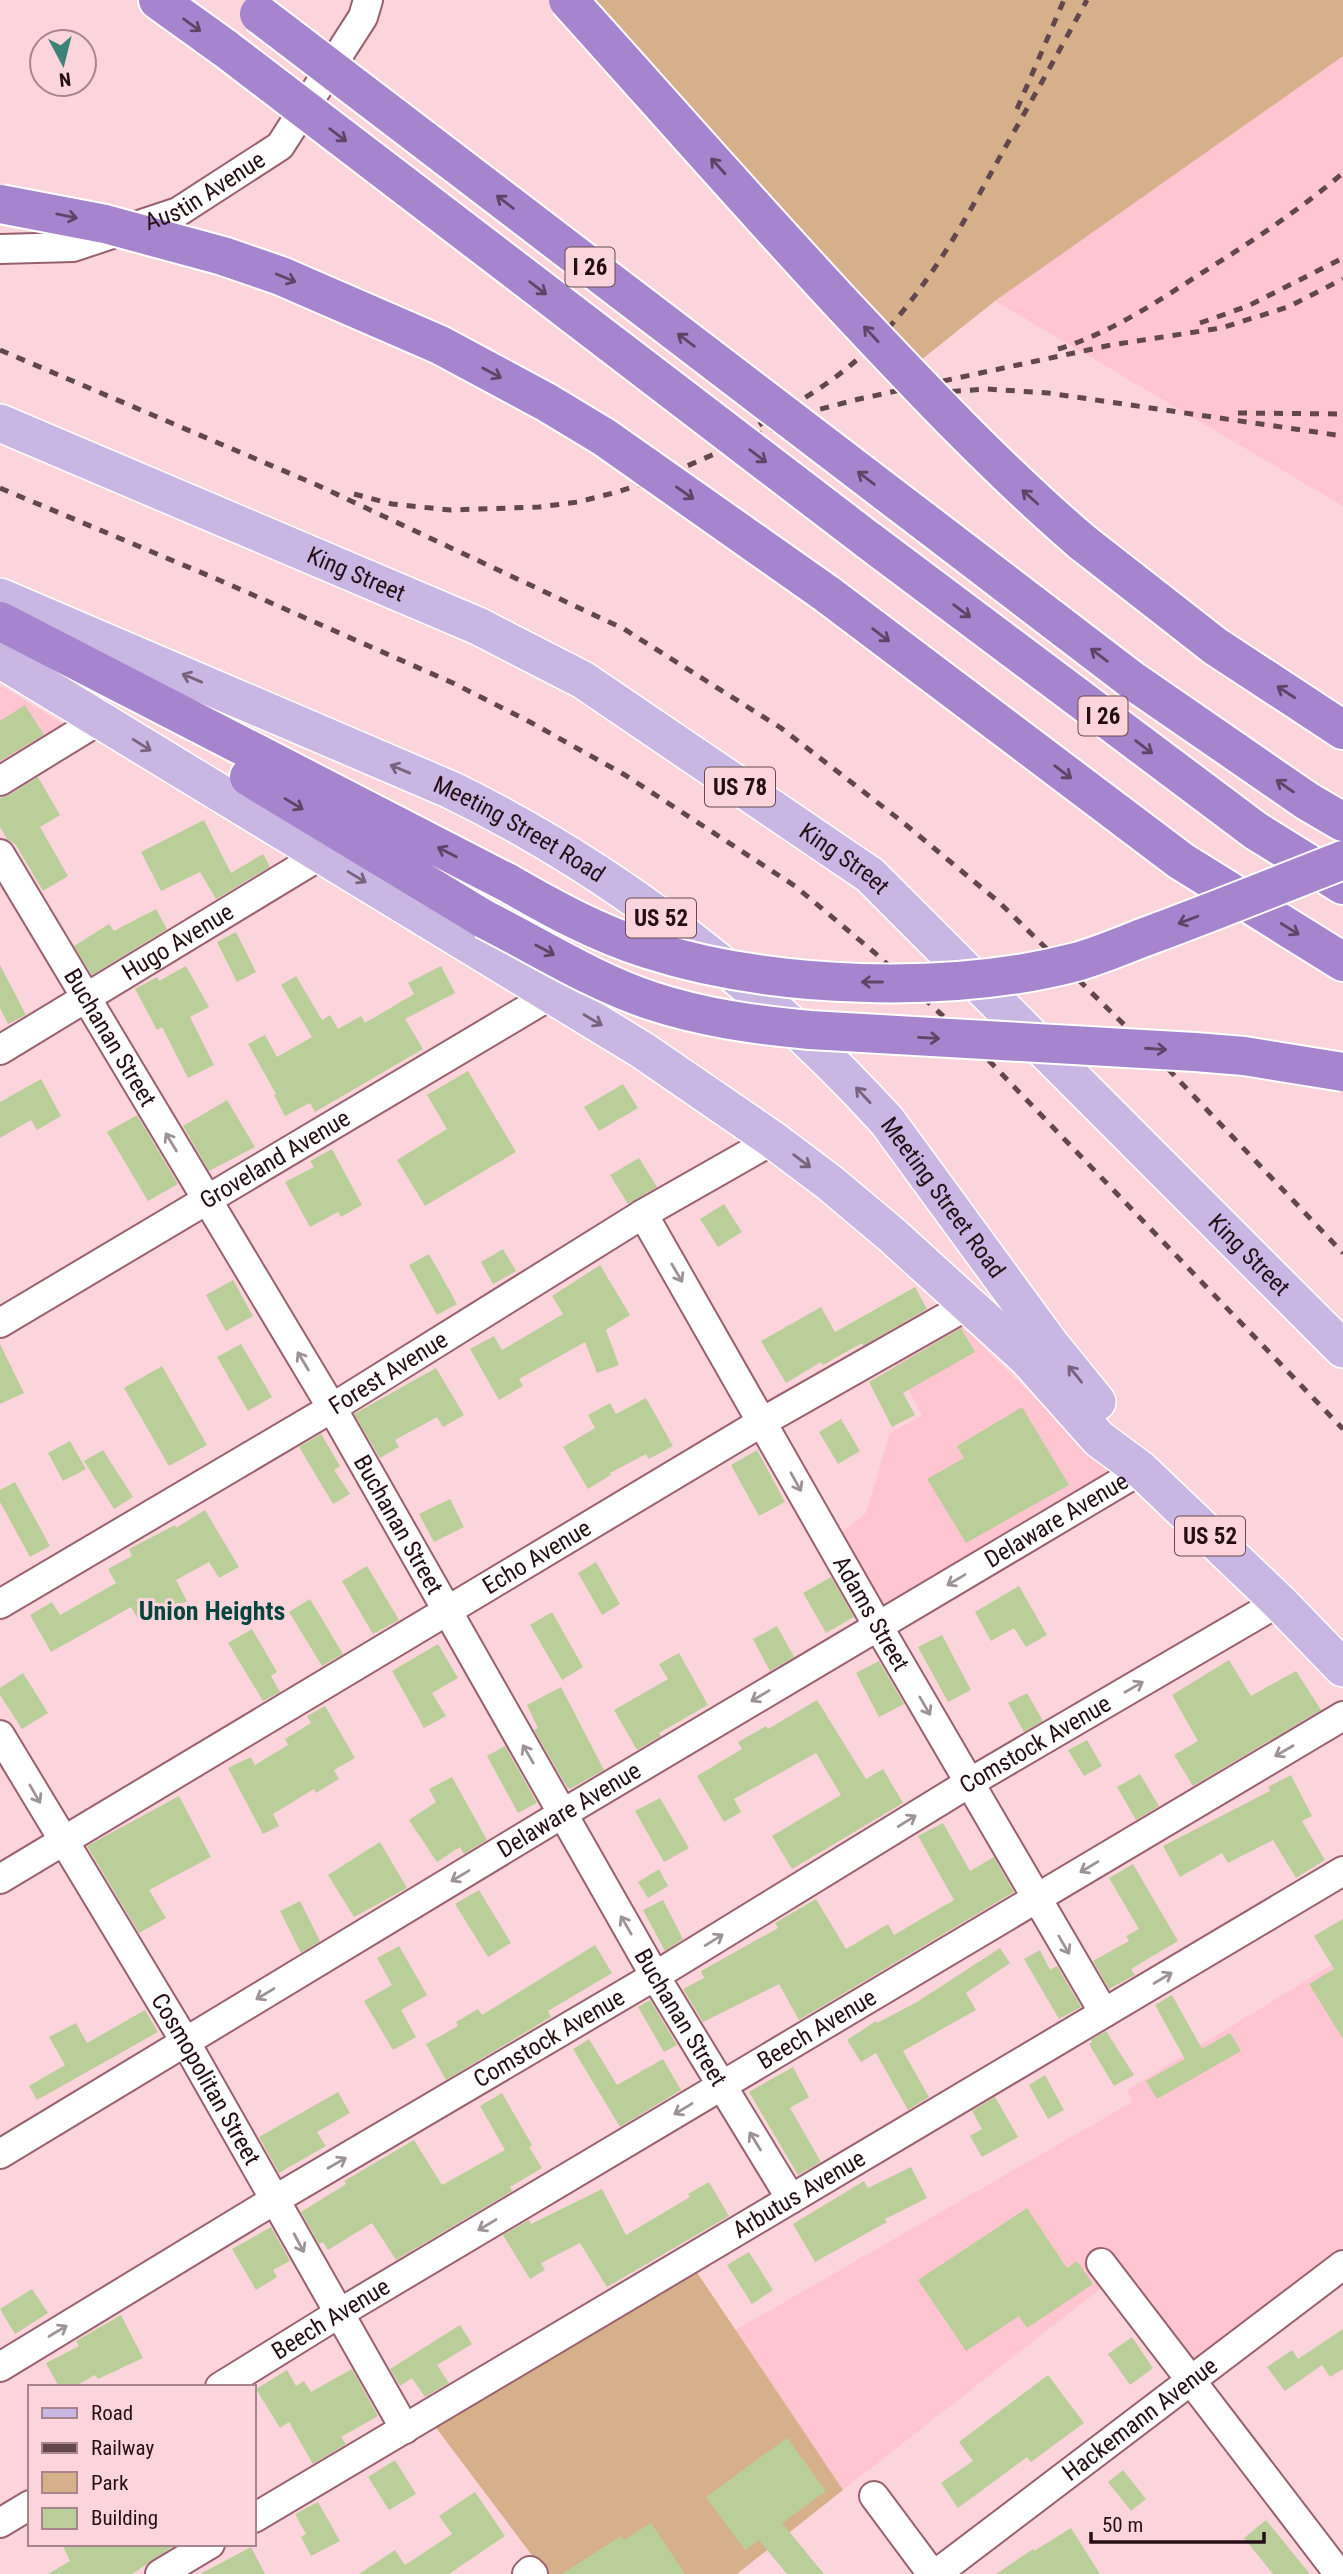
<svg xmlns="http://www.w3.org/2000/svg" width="1343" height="2574" viewBox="0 0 1343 2574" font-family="'Roboto Condensed',sans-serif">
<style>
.built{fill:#ffc5d1}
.green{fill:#d6b08b}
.building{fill:#bace99}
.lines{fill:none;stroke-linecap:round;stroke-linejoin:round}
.minor-casing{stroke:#99616e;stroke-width:32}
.major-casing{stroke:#fff;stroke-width:40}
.highway-casing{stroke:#fff;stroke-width:42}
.minor{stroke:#fff;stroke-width:28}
.major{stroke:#cab6e2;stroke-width:37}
.highway{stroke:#a785ce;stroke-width:38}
.rail{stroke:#62474e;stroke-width:5;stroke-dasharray:9 9;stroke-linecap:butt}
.highway-bridge-casing{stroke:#fff;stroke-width:42;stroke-linecap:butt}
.highway-bridge{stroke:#a785ce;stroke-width:38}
.oneway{stroke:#604468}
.oneway2{stroke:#78627c}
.oneway3{stroke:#9d9396}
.labels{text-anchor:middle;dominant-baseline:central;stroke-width:6;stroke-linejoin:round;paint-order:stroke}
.shield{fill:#fcd5dc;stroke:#664a51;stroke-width:2}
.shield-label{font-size:23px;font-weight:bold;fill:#250f15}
.street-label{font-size:24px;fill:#250f15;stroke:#fcd5dc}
.neighbourhood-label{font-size:26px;font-weight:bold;fill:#05453f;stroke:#fcd5dc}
</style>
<rect width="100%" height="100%" fill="#fcd5dc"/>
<path class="built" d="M1343 0V506L995 301Z
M2 686 78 733 0 781V688Z
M951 1315 1107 1469 1108 1473 1119 1484 878 1626 830 1542 866 1513 890 1433 922 1416 888 1350Z
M1343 1958V2265L1191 2380 1113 2279 843 2490 734 2331 1132 2102 1127 2090Z"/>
<path class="green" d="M568 0H1343V56L995 301 906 372Z
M696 2271 843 2490 737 2574H546L434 2425Z"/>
<path class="building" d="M25 705 44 735 0 761V721Z
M38 777 60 815 40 827 68 876 43 891 16 845 7 839 0 827V798L9 795Z
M204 820 231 873 263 854 270 867 216 899 200 872 161 891 141 852Z
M156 909 167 929 92 975 74 946 109 924 114 931Z
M236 932 256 972 237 982 217 942Z
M0 965 26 1015 8 1024 0 1008Z
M186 966 209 1007 190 1017 214 1065 188 1078 162 1027 157 1030 135 989 157 977 159 981Z
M441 966 455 993 405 1019 423 1049 315 1112 310 1103 285 1116 274 1095 276 1094 248 1044 265 1035 277 1057 312 1037 281 985 296 976 322 1020 330 1015 338 1029 361 1016 365 1023 414 994 408 983Z
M468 1071 516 1152 425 1206 397 1160 447 1129 427 1095Z
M41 1079 61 1116 37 1130 31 1120 0 1138V1102Z
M623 1084 638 1108 599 1131 584 1107Z
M227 1100 255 1147 209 1171 183 1126Z
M137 1115 178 1184 148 1201 107 1132Z
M332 1149 362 1205 341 1217 338 1212 310 1227 285 1182 314 1167 310 1161Z
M639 1158 657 1187 628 1204 610 1175Z
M724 1204 742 1232 718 1247 700 1219Z
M503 1249 516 1271 493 1284 481 1262Z
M429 1254 457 1304 437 1315 409 1265Z
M600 1265 630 1315 606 1330 619 1365 597 1373 585 1342 519 1379 523 1386 499 1400 470 1349 494 1336 502 1350 563 1314 552 1296Z
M233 1280 253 1316 226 1331 206 1295Z
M915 1287 927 1309 863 1346 862 1343 823 1365 821 1362 786 1383 761 1341 821 1307 835 1332Z
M961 1328 975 1352 903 1393 915 1415 892 1427 869 1382Z
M0 1344 24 1393 0 1404Z
M241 1344 272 1397 248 1411 217 1357Z
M162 1366 207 1445 169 1466 124 1388Z
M436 1368 464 1415 443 1427 437 1417 395 1440 399 1447 380 1458 354 1414Z
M646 1398 673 1446 649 1459 646 1454 610 1473 611 1475 588 1489 563 1447 595 1428 588 1415 610 1403 616 1414Z
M1022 1407 1069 1485 966 1543 927 1479 964 1458 957 1446Z
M841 1419 860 1451 838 1464 819 1432Z
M321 1434 340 1466 334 1470 350 1494 333 1504 299 1447Z
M70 1441 86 1469 63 1481 48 1453Z
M103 1450 133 1497 114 1509 84 1461Z
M757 1450 785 1502 759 1516 731 1465Z
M15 1482 50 1546 30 1557 0 1502V1490Z
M450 1499 464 1527 434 1542 419 1514Z
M205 1510 239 1567 219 1578 209 1562 176 1580 187 1601 165 1612 161 1606 138 1619 131 1607 51 1652 30 1615 52 1602 60 1615 116 1583 108 1569 132 1556 129 1549 175 1525 176 1528Z
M596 1562 620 1604 602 1615 578 1573Z
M367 1566 399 1620 373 1634 342 1581Z
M831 1577 854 1617 826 1633 803 1593Z
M1019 1586 1047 1635 1026 1647 1014 1628 991 1641 975 1612Z
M310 1599 343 1654 322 1666 289 1612Z
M552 1612 583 1667 562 1680 530 1625Z
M777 1626 794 1657 770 1671 753 1639Z
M252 1629 277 1672 271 1676 280 1692 263 1701 228 1643Z
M942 1635 971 1690 948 1702 918 1647Z
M438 1644 458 1678 432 1693 446 1716 424 1728 392 1671Z
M679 1653 708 1705 659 1733 661 1736 637 1750 614 1710 668 1679 659 1664Z
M1229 1660 1251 1696 1296 1671 1321 1710 1193 1786 1174 1755 1198 1741 1172 1695Z
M879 1661 904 1704 879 1717 856 1673Z
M23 1673 48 1713 22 1729 0 1695V1688Z
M561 1687 604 1770 570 1789 567 1787 534 1730 538 1728 527 1705Z
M1027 1693 1043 1721 1024 1732 1008 1703Z
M817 1700 866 1779 883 1769 903 1803 792 1869 772 1836 841 1795 816 1753 734 1799 741 1812 724 1822 697 1776 742 1749 738 1742 766 1726 768 1729Z
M325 1706 355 1758 334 1770 339 1779 316 1793 314 1789 273 1814 279 1826 263 1834 228 1768 251 1757 255 1765 288 1745 285 1739 311 1723 307 1716Z
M1087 1740 1102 1766 1084 1776 1068 1750Z
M505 1746 537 1803 518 1813 487 1756Z
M1140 1774 1159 1806 1136 1820 1117 1787Z
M1291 1775 1312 1816 1302 1821 1325 1860 1296 1878 1273 1840 1228 1863 1222 1853 1180 1877 1163 1846 1270 1791 1268 1787Z
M452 1777 487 1840 464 1854 460 1847 437 1862 409 1820 436 1802 429 1789Z
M179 1796 211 1857 149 1890 166 1918 139 1933 87 1846Z
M660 1798 689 1848 664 1862 635 1811Z
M943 1823 970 1871 994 1857 1014 1892 799 2020 779 1984 703 2022 683 1989 704 1978 701 1971 778 1928 775 1923 816 1899 846 1949 888 1924 894 1935 954 1900 918 1836Z
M380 1842 407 1888 354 1917 328 1875Z
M1133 1864 1178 1941 1131 1969 1135 1975 1109 1989 1093 1961 1129 1941 1126 1936 1139 1929 1109 1878Z
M659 1869 668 1886 648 1898 638 1882Z
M479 1890 511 1943 488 1957 455 1904Z
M663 1900 683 1939 665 1951 643 1910Z
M300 1901 320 1941 301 1953 280 1911Z
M1343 1919V2039L1309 1984 1334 1969 1314 1936Z
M595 1945 612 1973 548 2011 551 2017 446 2080 426 2044 458 2026 456 2022 478 2009 482 2015Z
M399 1946 427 1995 401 2010 416 2037 393 2050 364 2001 392 1985 377 1958Z
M1000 1948 1010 1963 966 1993 976 2010 903 2051 929 2097 908 2110 876 2053 861 2062 847 2040 876 2021 877 2023 917 2002Z
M1040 1950 1050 1970 1057 1966 1081 2007 1059 2019 1024 1959Z
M1172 1995 1202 2049 1230 2033 1241 2051 1157 2099 1146 2081 1185 2059 1155 2005Z
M650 2000 677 2045 664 2052 638 2007Z
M145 2010 158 2032 37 2100 29 2086 65 2065 49 2037 76 2023 87 2043Z
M1106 2031 1134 2075 1114 2086 1089 2044 1092 2042 1091 2040Z
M589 2039 617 2085 663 2059 681 2090 620 2127 573 2049Z
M793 2067 809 2097 790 2108 821 2162 798 2175 749 2092Z
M1045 2075 1064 2110 1048 2119 1029 2085Z
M338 2092 350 2113 317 2132 326 2146 279 2173 259 2137Z
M502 2093 532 2145 529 2147 542 2168 510 2187 512 2191 396 2260 372 2223 328 2250 323 2242 319 2244 301 2212 346 2184 344 2181 414 2140 442 2185 505 2150 480 2106Z
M995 2097 1018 2137 982 2157 970 2136 982 2129 972 2111Z
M911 2167 927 2198 885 2219 887 2222 815 2262 793 2224 864 2181 868 2188Z
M709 2182 729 2216 607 2287 580 2243 541 2263 545 2270 530 2279 503 2235 529 2220 531 2224 602 2189 626 2235 690 2197 688 2194Z
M1027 2208 1067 2268 1077 2261 1093 2284 1027 2328 1019 2316 966 2351 918 2280Z
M271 2227 290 2261 273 2270 277 2277 256 2290 232 2249Z
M749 2252 773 2290 752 2304 727 2265Z
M32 2289 48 2313 15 2334 0 2309Z
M121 2315 143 2358 98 2379 95 2375 74 2387H59L46 2363 79 2346 76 2341Z
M460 2325 472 2344 437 2365 449 2383 425 2397 412 2378 400 2386 390 2369Z
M1343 2329V2369L1330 2377 1322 2365 1285 2391 1267 2367 1292 2350 1298 2359Z
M1132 2337 1153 2368 1130 2385 1108 2354Z
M352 2369 378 2416 341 2437 346 2444 313 2464 289 2422 280 2428 256 2389 287 2370 296 2386 304 2381 311 2392Z
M1048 2375 1084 2423 1031 2462 1027 2457 958 2508 941 2483 973 2461 959 2442Z
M787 2438 826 2491 782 2523 824 2574H787L759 2540 745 2550 706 2497Z
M395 2460 416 2494 389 2510 368 2477Z
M1123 2470 1146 2499 1131 2511 1108 2482Z
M475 2492 505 2536 449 2574H359L395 2550 405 2565 452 2534 439 2516Z
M318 2502 340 2541 311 2556 301 2537 306 2534 295 2514Z
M1266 2520 1310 2574H1273L1244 2538Z
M651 2523 685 2574H562L621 2536 624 2540Z
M1071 2528 1100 2574H996L1033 2549 1034 2551Z
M62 2544H177L132 2574H48L70 2561Z
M251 2547 265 2574H200Z"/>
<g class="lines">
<g class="minor-casing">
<g id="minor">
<path id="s1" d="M0 249 73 247 178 212 280 146 363 17 368 0"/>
<path d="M0 781 101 719"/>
<path id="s2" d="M0 854 332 1408 655 1976 791 2199"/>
<path id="s3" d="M0 1050 321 855"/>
<path id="s4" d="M643 1214 878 1626 1104 2013"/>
<path id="s5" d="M0 1323 551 995"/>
<path id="s6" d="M0 1604 332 1408 643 1214 773 1140"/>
<path id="s7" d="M0 1735 186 2043 405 2429"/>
<path id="s8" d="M0 1879 762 1422 968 1305"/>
<path id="s9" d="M0 2154 562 1814 1141 1470"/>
<path d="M1101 2263 1339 2574"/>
<path id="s10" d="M0 2367 276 2199 655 1976 969 1783 1279 1602"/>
<path id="s11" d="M220 2387 338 2314 1343 1716"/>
<path d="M874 2496 932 2574"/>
<path id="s12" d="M254 2518 1343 1871"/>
<path d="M0 2523 30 2505"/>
<path d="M160 2574 210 2544"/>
<path d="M527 2574 530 2571 533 2574"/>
<path id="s13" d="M936 2574 1343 2265"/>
</g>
</g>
<g class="major-casing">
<g id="major">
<path id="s14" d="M0 423 478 626 583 680 870 875 1343 1349"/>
<path id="s15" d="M0 597 451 790C615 870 764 986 887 1121L1050 1344 1097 1402"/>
<path d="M0 659 642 1050 773 1140 830 1183 893 1236 1027 1358 1099 1439 1141 1470 1279 1602 1343 1668"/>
</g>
</g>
<g class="highway-casing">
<path id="highway" d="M158 0 226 49
M921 519 1133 681 1307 801 1343 822
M868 540 1256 831 1343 885
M1082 542 1215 646 1343 730
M827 594 1181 861 1343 962
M0 621 508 883
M249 777 484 919"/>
</g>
<use href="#minor" class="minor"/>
<use href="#major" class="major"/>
<use href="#highway" class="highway"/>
<path class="rail" d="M1017 109 1064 0
M1200 323 1248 306 1343 258
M1058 349C1108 334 1154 304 1197 276 1248 244 1297 212 1343 173
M0 350 317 485 624 629 781 728 900 820 1000 903 1151 1051 1343 1253
M916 394 987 389 1048 393 1343 436
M1238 413 1343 414
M759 425C791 406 824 388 852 364 918 307 961 228 1002 153 1031 102 1059 51 1087 0
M0 488 219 580 453 683 530 722 625 775 795 886 875 953 971 1042 1343 1429
M354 494 392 504 450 510 539 507 578 502 617 492 660 478 809 412 859 399 1111 345 1221 328 1288 307 1343 279"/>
<g class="highway-bridge-casing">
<path id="highway-bridge" d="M568 0C660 102 751 206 845 307 921 388 997 469 1082 542
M259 14 921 519
M226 49 868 540
M0 204 105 224 223 256 281 276 440 345 546 402 604 437 827 594
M508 883C553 909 597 933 647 949 771 989 950 995 1076 962 1101 955 1126 944 1150 935 1215 911 1279 885 1343 860
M484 919C539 947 594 982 652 1001 704 1018 756 1025 810 1030L1195 1052 1244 1056 1343 1072"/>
</g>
<use href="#highway-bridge" class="highway-bridge"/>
</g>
<defs><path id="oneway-shaft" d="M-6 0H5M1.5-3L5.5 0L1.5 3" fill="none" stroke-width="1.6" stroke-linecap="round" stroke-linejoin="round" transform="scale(1.75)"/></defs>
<g class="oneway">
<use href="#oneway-shaft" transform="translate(192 25) rotate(36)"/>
<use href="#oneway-shaft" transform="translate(338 135) rotate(37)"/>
<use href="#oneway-shaft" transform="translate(718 166) rotate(-132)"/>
<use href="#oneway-shaft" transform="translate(505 202) rotate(-143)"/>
<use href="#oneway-shaft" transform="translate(67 216) rotate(12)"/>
<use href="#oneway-shaft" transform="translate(286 278) rotate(22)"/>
<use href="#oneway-shaft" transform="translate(538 288) rotate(37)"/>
<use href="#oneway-shaft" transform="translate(871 334) rotate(-133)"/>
<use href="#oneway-shaft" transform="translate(686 340) rotate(-143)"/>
<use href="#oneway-shaft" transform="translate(492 373) rotate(28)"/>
<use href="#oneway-shaft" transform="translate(758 456) rotate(37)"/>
<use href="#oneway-shaft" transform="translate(866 478) rotate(-143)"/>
<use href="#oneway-shaft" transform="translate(685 493) rotate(35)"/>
<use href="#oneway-shaft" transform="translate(1030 497) rotate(-138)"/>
<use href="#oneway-shaft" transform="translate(962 611) rotate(37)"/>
<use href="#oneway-shaft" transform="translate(881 635) rotate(37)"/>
<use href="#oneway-shaft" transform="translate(1099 655) rotate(-143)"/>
<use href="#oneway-shaft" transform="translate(1286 692) rotate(-147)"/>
<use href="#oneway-shaft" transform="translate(1144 747) rotate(37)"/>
<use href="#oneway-shaft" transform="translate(1063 772) rotate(37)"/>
<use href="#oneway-shaft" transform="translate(1285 786) rotate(-145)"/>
<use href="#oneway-shaft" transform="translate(294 804) rotate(31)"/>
<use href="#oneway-shaft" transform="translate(447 852) rotate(-153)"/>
<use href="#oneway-shaft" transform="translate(1188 920) rotate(159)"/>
<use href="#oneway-shaft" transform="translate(1290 929) rotate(32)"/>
<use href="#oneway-shaft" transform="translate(545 950) rotate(28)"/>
<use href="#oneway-shaft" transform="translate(872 982) rotate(-180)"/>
<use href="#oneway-shaft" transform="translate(929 1038) rotate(3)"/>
<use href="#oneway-shaft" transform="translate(1156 1049) rotate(4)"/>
</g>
<g class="oneway2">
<use href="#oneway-shaft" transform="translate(192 678) rotate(-157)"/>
<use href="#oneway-shaft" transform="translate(142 745) rotate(32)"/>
<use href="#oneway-shaft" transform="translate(400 769) rotate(-157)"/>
<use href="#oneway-shaft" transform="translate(357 877) rotate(31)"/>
<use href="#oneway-shaft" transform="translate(593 1020) rotate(31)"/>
<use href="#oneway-shaft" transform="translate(863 1095) rotate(-133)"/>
<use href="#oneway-shaft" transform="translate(802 1161) rotate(37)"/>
<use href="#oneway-shaft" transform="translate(1075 1374) rotate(-129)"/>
</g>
<g class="oneway3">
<use href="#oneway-shaft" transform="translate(171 1142) rotate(-121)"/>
<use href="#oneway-shaft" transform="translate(677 1273) rotate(60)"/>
<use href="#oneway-shaft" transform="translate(303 1361) rotate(-121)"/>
<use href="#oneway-shaft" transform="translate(796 1482) rotate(61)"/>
<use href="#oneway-shaft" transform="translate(956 1580) rotate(149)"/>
<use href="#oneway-shaft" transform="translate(1134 1687) rotate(-30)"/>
<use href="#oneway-shaft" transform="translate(760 1696) rotate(149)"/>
<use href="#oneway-shaft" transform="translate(925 1706) rotate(60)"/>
<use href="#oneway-shaft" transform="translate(1284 1751) rotate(150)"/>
<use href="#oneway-shaft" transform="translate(528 1754) rotate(-120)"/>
<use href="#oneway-shaft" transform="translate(35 1794) rotate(60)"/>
<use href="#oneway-shaft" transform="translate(907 1821) rotate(-32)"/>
<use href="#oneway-shaft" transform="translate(1089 1867) rotate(149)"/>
<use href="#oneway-shaft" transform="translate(460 1876) rotate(149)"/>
<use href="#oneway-shaft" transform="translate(626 1925) rotate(-120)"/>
<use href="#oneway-shaft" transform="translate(714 1940) rotate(-32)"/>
<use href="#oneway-shaft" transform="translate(1064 1945) rotate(60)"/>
<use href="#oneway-shaft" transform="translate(1163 1978) rotate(-31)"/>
<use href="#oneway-shaft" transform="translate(265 1994) rotate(149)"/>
<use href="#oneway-shaft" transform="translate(683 2109) rotate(149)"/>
<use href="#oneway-shaft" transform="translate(755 2141) rotate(-122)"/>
<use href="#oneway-shaft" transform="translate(337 2163) rotate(-30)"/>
<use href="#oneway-shaft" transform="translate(487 2225) rotate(149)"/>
<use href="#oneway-shaft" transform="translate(299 2243) rotate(62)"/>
<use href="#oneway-shaft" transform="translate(58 2331) rotate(-31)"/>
</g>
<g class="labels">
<g class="shield">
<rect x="565.5" y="247.5" width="49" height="39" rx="5"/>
<rect x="1078.5" y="696.5" width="49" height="39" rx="5"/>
<rect x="705" y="767.5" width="70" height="39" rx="5"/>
<rect x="626" y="898.5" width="70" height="39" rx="5"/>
<rect x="1175" y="1516.5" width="70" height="39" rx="5"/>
</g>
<g class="shield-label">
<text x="590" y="267">I 26</text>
<text x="1103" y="716">I 26</text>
<text x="740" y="787">US 78</text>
<text x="661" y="918">US 52</text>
<text x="1210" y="1536">US 52</text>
</g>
<g class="street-label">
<text stroke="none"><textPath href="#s1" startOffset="217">Austin Avenue</textPath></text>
<text stroke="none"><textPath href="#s14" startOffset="387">King Street</textPath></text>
<text stroke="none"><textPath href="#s15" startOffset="569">Meeting Street Road</textPath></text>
<text stroke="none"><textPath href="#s14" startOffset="954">King Street</textPath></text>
<text stroke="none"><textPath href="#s3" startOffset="208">Hugo Avenue</textPath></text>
<text stroke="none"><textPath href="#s2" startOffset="214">Buchanan Street</textPath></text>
<text stroke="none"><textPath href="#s5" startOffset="320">Groveland Avenue</textPath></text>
<text stroke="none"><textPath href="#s15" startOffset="1136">Meeting Street Road</textPath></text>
<text stroke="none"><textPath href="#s14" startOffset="1521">King Street</textPath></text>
<text stroke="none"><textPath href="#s6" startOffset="452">Forest Avenue</textPath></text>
<text stroke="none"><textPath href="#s9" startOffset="1232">Delaware Avenue</textPath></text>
<text stroke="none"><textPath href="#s2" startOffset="780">Buchanan Street</textPath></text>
<text stroke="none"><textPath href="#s8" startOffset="626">Echo Avenue</textPath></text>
<text stroke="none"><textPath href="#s4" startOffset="460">Adams Street</textPath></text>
<text stroke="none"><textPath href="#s10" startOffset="1208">Comstock Avenue</textPath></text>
<text stroke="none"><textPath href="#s9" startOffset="665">Delaware Avenue</textPath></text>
<text stroke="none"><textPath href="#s2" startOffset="1348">Buchanan Street</textPath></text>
<text stroke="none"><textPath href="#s11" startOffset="696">Beech Avenue</textPath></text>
<text stroke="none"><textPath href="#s10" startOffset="640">Comstock Avenue</textPath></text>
<text stroke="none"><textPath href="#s7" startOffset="401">Cosmopolitan Street</textPath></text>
<text stroke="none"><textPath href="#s12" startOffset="634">Arbutus Avenue</textPath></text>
<text stroke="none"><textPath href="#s11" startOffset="130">Beech Avenue</textPath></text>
<text stroke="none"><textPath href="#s13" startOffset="256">Hackemann Avenue</textPath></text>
</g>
<g class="neighbourhood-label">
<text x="212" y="1611">Union Heights</text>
</g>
</g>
<rect x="28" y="2385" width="228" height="161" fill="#fcd5dc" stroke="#a6868c" stroke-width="2"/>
<rect x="42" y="2408" width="35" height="10" fill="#cab6e2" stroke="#a6868c" stroke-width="2"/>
<text x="91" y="2420" font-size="21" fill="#250f15">Road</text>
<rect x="42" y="2443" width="35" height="10" fill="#62474e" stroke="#a6868c" stroke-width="2"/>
<text x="91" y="2455" font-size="21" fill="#250f15">Railway</text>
<rect x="42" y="2472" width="35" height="21" fill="#d6b08b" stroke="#a6868c" stroke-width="2"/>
<text x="91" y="2490" font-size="21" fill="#250f15">Park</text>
<rect x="42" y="2508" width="35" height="21" fill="#bace99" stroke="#a6868c" stroke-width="2"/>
<text x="91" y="2525" font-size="21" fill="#250f15">Building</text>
<g transform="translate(63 63) rotate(173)"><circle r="33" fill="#fcd5dc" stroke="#a6868c" stroke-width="2"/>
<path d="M0-5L12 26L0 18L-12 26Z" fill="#3c8279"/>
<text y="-10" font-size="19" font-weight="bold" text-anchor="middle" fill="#250f15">N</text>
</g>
<path d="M1091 2532v10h173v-10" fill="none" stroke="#250f15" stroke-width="3.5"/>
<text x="1102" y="2532" font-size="21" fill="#250f15" stroke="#fcd5dc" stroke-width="5" paint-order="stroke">50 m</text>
</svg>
